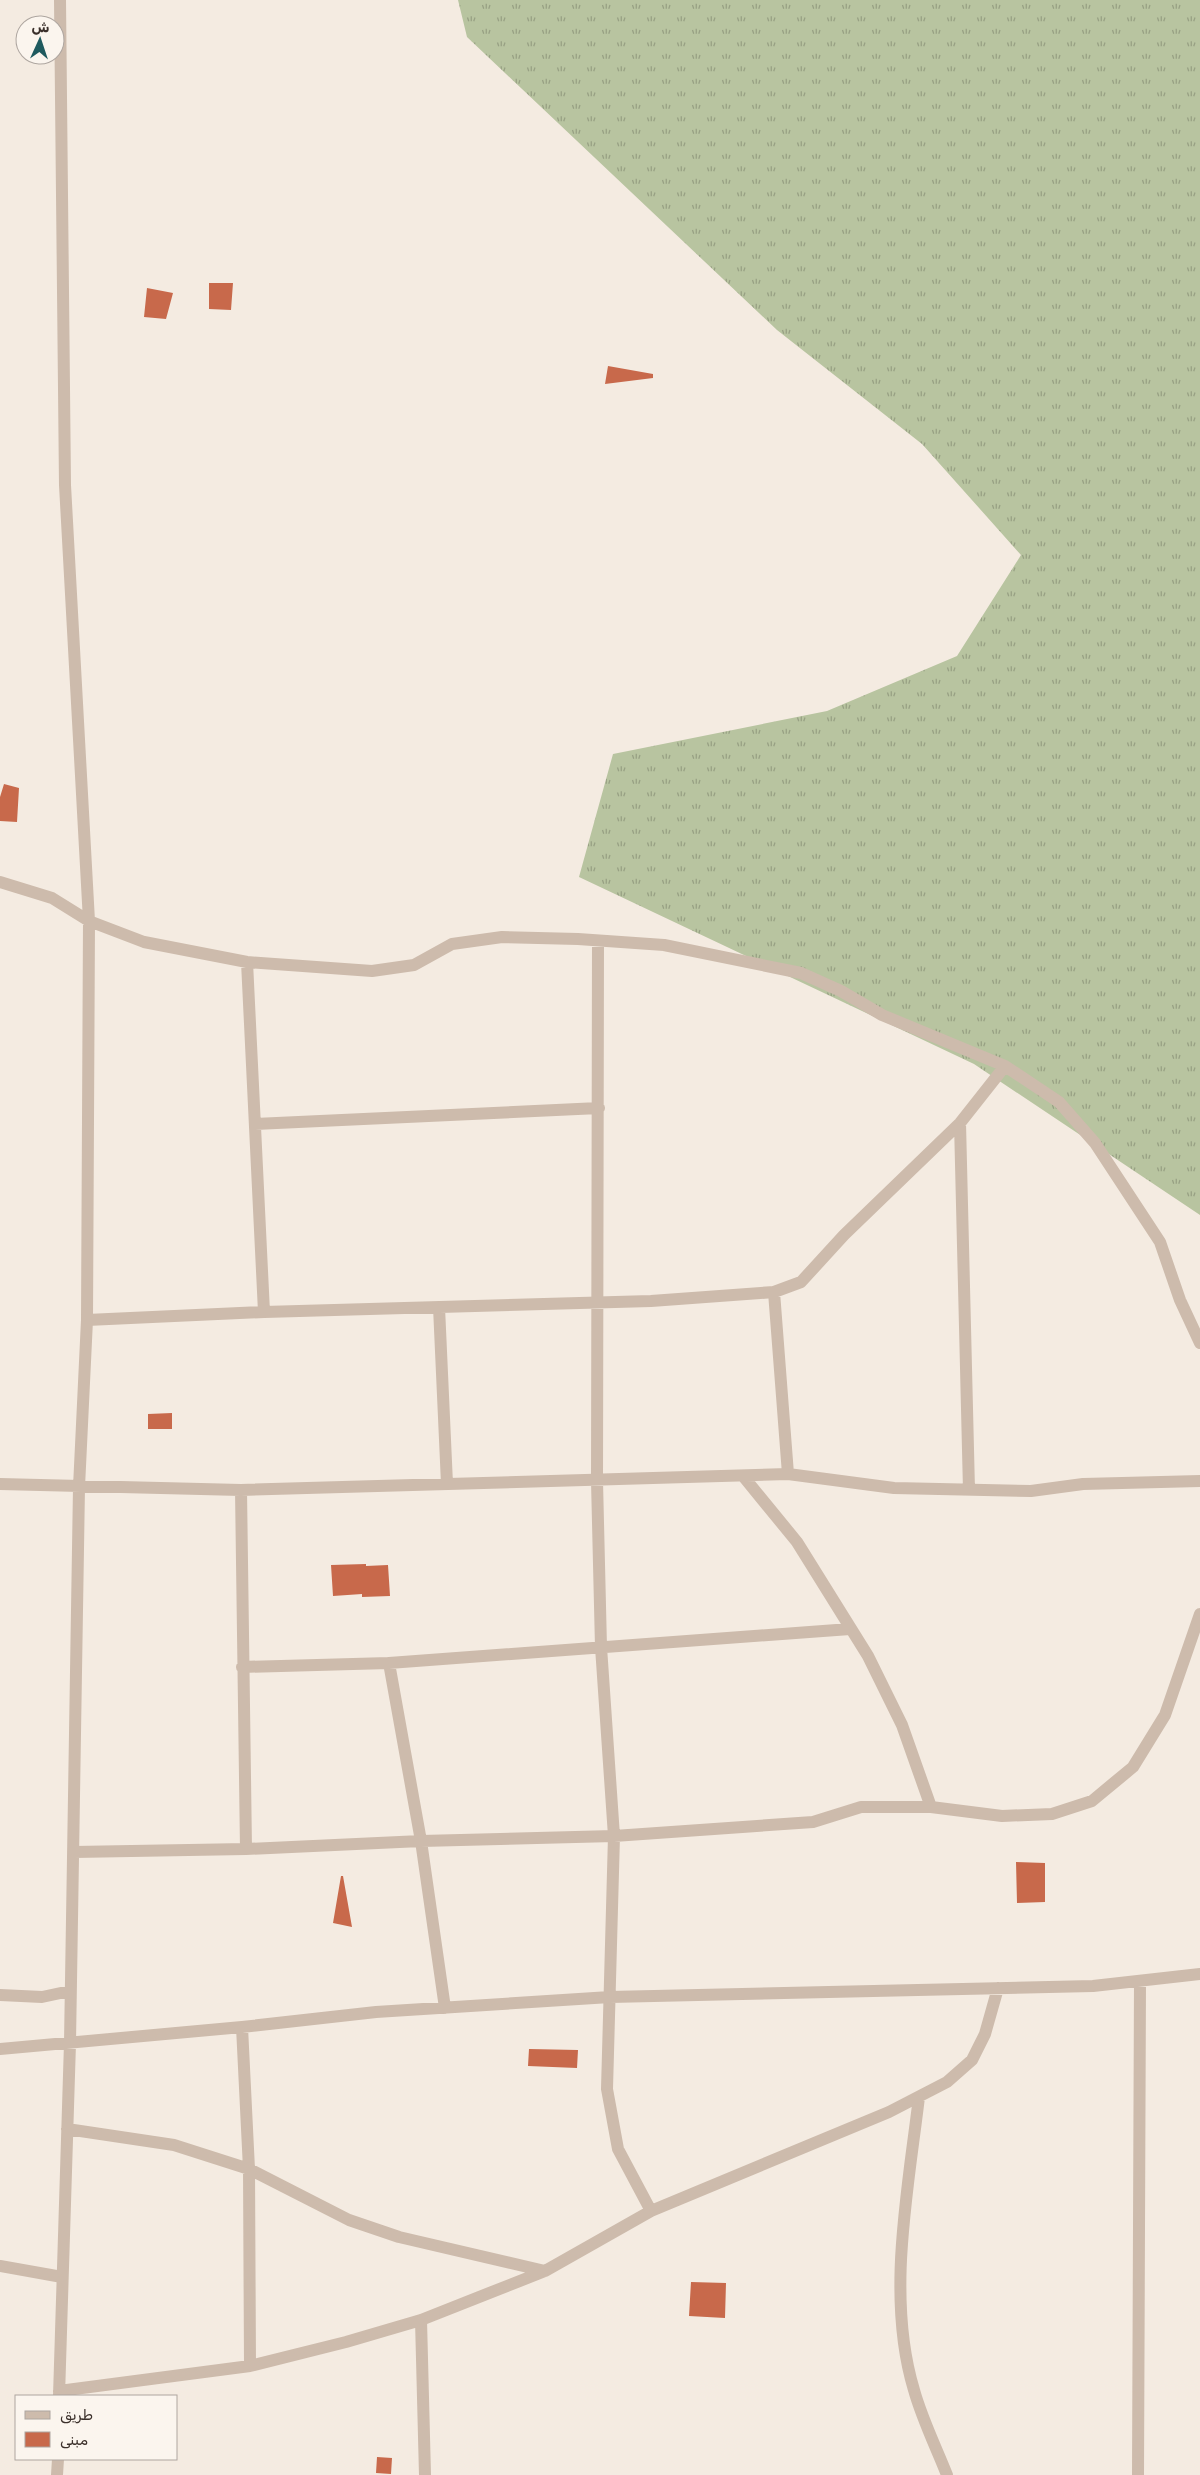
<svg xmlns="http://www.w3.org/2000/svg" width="1200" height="2475" viewBox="0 0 1200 2475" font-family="Rubik,Cairo,sans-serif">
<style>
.grass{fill:url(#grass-tufts)}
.building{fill:#c8694b}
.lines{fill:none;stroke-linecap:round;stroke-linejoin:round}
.street{stroke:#cdbbac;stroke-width:12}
</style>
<defs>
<pattern id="grass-tufts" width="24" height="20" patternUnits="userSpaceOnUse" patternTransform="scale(1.25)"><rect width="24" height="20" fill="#b8c4a0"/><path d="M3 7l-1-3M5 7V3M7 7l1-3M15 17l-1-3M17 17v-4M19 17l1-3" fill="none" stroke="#97a083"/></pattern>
</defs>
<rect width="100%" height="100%" fill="#f4ebe1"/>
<path class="grass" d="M458 0H1200V1215L974 1064 579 877 613 754 827 711 957 656 1021 555 922 444 777 330 467 37Z"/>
<path class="building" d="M209 283H233L231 310 209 309Z
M147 288 173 293 166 319 144 317Z
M608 366 653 374V378L605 384Z
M4 784 19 788 17 822 0 821V797Z
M172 1413V1429H148V1414Z
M366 1564V1566L388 1565 390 1596 362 1597V1594L333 1596 331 1565Z
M1016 1862 1045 1863V1902L1017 1903Z
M341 1876H343L352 1927 333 1923Z
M529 2049 578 2050 577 2068 528 2066Z
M691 2282 726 2283 725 2318 689 2316Z
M377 2457 392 2458 391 2474 376 2473Z"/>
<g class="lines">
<path class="street" d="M0 882 52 898 89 921 144 942 247 962 372 971 414 965 452 944 502 937 578 939 664 945 801 973 841 991 882 1015 1005 1066 1059 1102 1095 1143 1160 1242 1180 1300 1200 1343
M598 941 597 1481 601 1647 614 1836 607 2089 618 2149 651 2211
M247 962 264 1312
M960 1123 969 1490
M255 1124 599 1108
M774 1292 788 1474
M439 1307 447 1484
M87 1320 264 1312 651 1301 774 1292 801 1282 844 1235 960 1123 1005 1066
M743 1476 797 1542 868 1656 902 1725 931 1807
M0 1484 241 1490 788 1474 894 1488 1031 1491 1083 1484 1200 1481
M241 1490 246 1849
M389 1663 421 1841 445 2008
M242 1667 389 1663 850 1629
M74 1852 246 1849 421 1841 614 1836 813 1822 861 1807H931L1002 1816 1052 1814 1092 1801 1133 1767 1165 1715 1200 1614
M0 1995 42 1997 70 1991
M242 2027 249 2169 250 2366
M0 2049 242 2027 376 2012 610 1997 1093 1986 1200 1974
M919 2097C908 2190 886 2298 914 2390 922 2419 936 2447 947 2475
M67 2129 174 2145 249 2169 349 2220 399 2237 545 2271
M0 2266 62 2277
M421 2320 425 2475
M59 2391 250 2366 346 2342 421 2320 545 2271 651 2211 889 2112 947 2082 972 2060 985 2034 998 1988
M59 2396 70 2043 79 1487 87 1320 89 921 65 485 60 0
M57 2475 58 2459
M1138 2475 1140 1981"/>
</g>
<rect x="15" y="2395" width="162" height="65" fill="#fbf5ee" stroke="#aea6a0"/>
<rect x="25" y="2411" width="25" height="8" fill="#cdbbac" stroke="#aea6a0"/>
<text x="60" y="2420" font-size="15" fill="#3b302b">طريق</text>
<rect x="25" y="2432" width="25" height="15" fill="#c8694b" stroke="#aea6a0"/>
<text x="60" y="2445" font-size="15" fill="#3b302b">مبنى</text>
<g transform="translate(40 40) rotate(3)"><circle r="24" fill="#fbf5ee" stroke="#aea6a0"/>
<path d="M0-4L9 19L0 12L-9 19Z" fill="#1f5a5e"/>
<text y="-8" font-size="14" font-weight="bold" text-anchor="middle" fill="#3b302b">ش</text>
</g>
</svg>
